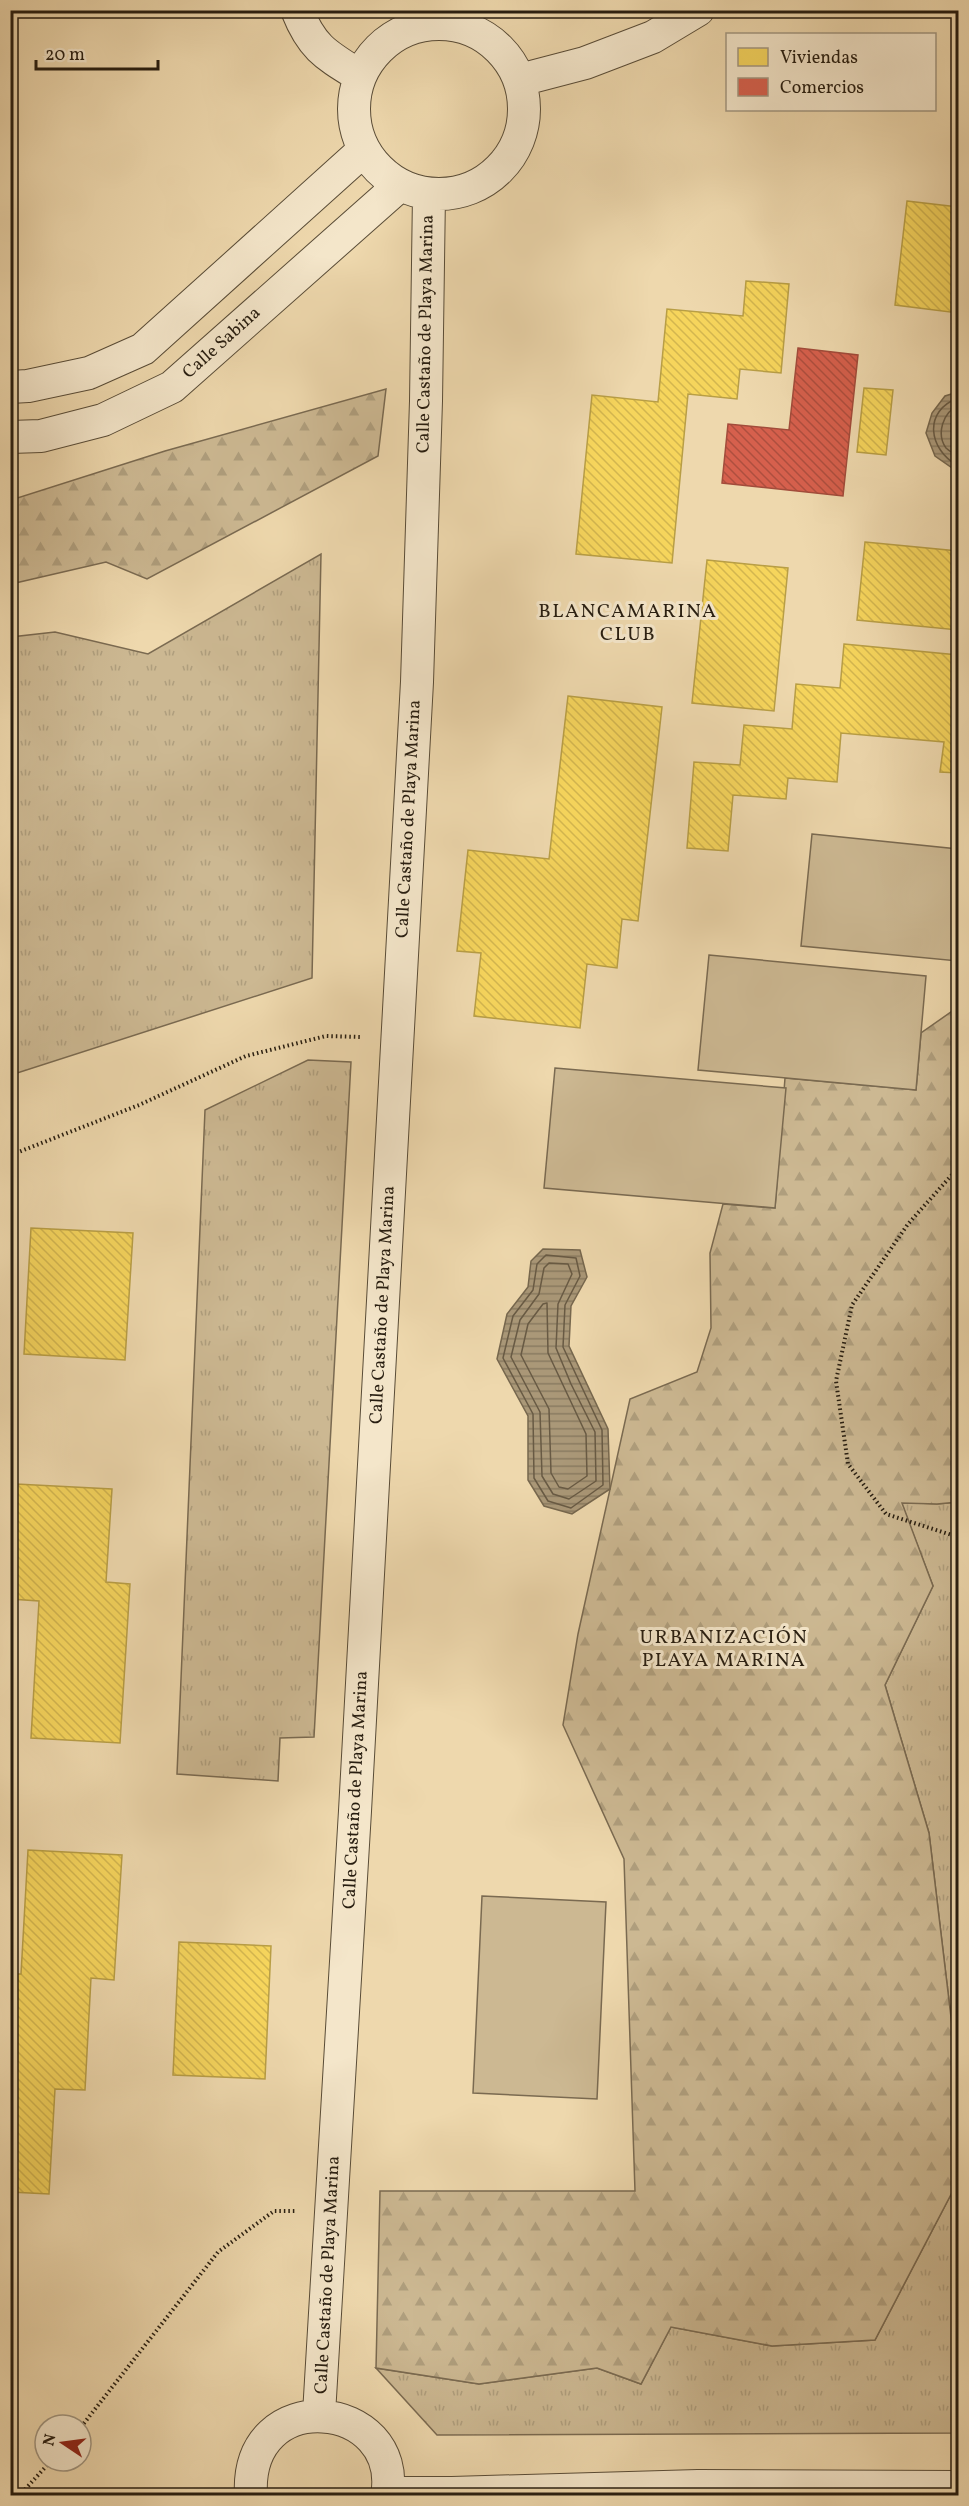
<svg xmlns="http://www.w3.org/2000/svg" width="969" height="2506" viewBox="0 0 969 2506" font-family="Vollkorn,serif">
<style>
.grass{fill:url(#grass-tufts);stroke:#7a6a51;stroke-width:1.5}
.forest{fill:url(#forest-firs);stroke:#7a6a51;stroke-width:1.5}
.pitch{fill:#ccb892;stroke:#7a6a51;stroke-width:1.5}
.water{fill:url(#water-rules);stroke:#76674e;stroke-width:1.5}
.homes{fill:url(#homes-back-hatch);stroke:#b89e45;stroke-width:1.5}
.shops{fill:url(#shops-back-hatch);stroke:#a24c3b;stroke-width:1.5}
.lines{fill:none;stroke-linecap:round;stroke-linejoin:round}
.shore{stroke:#685a44;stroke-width:1.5}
.minor-casing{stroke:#594c37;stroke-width:34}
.path{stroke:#271d10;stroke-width:4;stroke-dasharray:1.5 3;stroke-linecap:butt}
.minor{stroke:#f4e6ca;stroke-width:32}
.labels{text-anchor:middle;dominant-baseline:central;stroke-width:6;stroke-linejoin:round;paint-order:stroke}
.street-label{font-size:18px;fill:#271d10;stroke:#f4e6ca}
.neighbourhood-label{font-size:20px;letter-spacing:1.5px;fill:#271d10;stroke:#f4e6ca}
</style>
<defs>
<pattern id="grass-tufts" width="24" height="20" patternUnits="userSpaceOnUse" patternTransform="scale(1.5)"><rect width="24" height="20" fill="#ccb892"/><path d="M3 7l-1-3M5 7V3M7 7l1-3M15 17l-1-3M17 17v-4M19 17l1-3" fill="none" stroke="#af9e7d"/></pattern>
<pattern id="forest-firs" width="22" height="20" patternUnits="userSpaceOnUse" patternTransform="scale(1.5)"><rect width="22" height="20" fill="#ccb892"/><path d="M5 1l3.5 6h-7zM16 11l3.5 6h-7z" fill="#af9e7d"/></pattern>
<pattern id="water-rules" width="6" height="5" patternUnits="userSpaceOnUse" patternTransform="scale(1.5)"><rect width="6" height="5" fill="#aa9878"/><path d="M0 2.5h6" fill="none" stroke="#8a7b61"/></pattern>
<pattern id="homes-back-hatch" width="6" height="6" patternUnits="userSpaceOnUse" patternTransform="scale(1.5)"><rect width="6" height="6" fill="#f6d55c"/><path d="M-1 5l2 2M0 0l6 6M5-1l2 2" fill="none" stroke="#d3b64f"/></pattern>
<pattern id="shops-back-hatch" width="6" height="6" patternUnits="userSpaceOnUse" patternTransform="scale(1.5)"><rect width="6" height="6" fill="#d6604d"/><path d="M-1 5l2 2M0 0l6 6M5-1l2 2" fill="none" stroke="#ae4f3f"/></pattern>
</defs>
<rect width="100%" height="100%" fill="#eed8ad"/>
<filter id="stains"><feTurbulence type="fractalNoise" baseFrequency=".00333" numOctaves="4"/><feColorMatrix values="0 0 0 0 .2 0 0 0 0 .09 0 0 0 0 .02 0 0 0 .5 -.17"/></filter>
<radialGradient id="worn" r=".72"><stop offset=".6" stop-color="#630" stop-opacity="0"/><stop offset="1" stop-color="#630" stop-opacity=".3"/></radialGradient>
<path class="grass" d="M321 554 312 978 11 1075V637L55 632 148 654Z
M308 1060 351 1062 314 1737 280 1738 278 1781 177 1774 205 1110Z
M901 1502 937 1504 958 1502V2146L953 2034 929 1833 885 1685 933 1586Z
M958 2181V2433L437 2435 376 2368 479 2384 597 2368 641 2384 671 2327 772 2346 875 2340Z"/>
<path class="forest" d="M386 389 378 456 147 579 106 562 11 584V500L165 451Z
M958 1007V1502L937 1504 902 1503 933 1586 885 1685 929 1833 953 2034 958 2181 875 2340 772 2346 671 2327 641 2384 597 2368 479 2384 376 2368 380 2191H635L624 1859 563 1725 578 1634 630 1399 697 1372 711 1328 710 1253 723 1204 775 1208 785 1078 916 1090 921 1033Z"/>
<path class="pitch" d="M812 834 958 849V961L801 946Z
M709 955 926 976 916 1090 698 1070Z
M555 1068 786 1088 775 1208 544 1188Z
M482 1896 606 1902 597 2099 473 2093Z"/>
<path class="water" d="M958 392V472L935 456 926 433 932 413 945 396Z
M543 1249 580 1250 587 1277 571 1306 569 1346 608 1429 610 1489 572 1514 544 1506 528 1480V1416L497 1359 507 1314 528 1287 531 1261Z"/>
<path class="homes" d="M907 201 958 207V313L895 305Z
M746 281 789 284 781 373 740 369 737 399 688 394 672 563 576 554 592 395 658 402 667 309 743 316Z
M864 388 893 390 886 455 857 452Z
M865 542 958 551V630L857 620Z
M707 560 788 568 774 711 692 703Z
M844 644 958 655V773L940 772 944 742 841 733 837 782 788 778 786 799 733 795 728 851 687 848 694 762 740 765 744 725 792 729 796 684 840 688Z
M568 696 662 707 638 921 622 919 617 968 587 964 580 1028 474 1016 481 953 457 951 468 850 549 859Z
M31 1228 133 1233 125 1360 24 1354Z
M16 1484 112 1489 106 1582 130 1584 120 1743 31 1738 39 1601 10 1599Z
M28 1850 122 1855 114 1980 91 1978 85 2090 55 2089 49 2194 10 2192V1974H21Z
M179 1942 271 1946 265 2079 173 2075Z"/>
<path class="shops" d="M798 348 858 355 843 496 722 483 728 424 789 430Z"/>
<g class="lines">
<path class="shore" d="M958 398C923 411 928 449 958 466
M958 406C943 412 936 434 946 448 949 451 955 454 958 457
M546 1255 576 1258 580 1276 565 1305 563 1347 602 1430 603 1485 571 1508 548 1501 534 1478 533 1414 503 1358 513 1316 533 1290 537 1264Z
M549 1263 568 1264 572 1274 558 1304 556 1348 571 1384 595 1432 596 1481 569 1499 553 1494 542 1476 540 1412 511 1357 520 1320 539 1294 544 1268Z
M547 1303 548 1353 586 1434 587 1476 568 1489 559 1487 551 1473 549 1409 521 1355 528 1324 543 1304Z"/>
<g class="minor-casing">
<path id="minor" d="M297 10C312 48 326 55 360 76
M354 109a85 85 0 1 1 170 0a85 85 0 1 1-170 0Z
M520 80 585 63 653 37 698 10
M10 387 28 386 89 373 143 349 364 150
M10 437 41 436 103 420 172 387 400 185
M319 2414 355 1811 417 682 426 401 429 194
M388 2493H452L698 2486 958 2487
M251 2496C244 2381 404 2399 387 2496"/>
</g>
<path class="path" d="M16 1153 139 1105 246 1056 326 1036 362 1037
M958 1168 908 1224 852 1305 836 1381 848 1464 886 1514 958 1537
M81 2427 218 2252 274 2211H295
M19 2496 51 2461"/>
<use href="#minor" class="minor"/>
</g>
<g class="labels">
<g class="street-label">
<text transform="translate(426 334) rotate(-89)">Calle Castaño de Playa Marina</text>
<text transform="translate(222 343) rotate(-42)">Calle Sabina</text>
<text transform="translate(409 819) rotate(-87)">Calle Castaño de Playa Marina</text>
<text transform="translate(383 1305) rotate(-87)">Calle Castaño de Playa Marina</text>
<text transform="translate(356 1790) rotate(-87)">Calle Castaño de Playa Marina</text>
<text transform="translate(328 2275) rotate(-87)">Calle Castaño de Playa Marina</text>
</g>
<g class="neighbourhood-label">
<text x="628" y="612">BLANCAMARINA<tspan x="628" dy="23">CLUB</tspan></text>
<text x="724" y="1638">URBANIZACIÓN<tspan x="724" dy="23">PLAYA MARINA</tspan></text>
</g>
</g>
<rect width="969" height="2506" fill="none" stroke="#eed8ad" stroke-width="36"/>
<rect x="12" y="12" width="945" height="2482" fill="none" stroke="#271d10" stroke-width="3"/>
<rect x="18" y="18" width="933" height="2470" fill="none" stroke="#271d10" stroke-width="1.5"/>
<rect x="726" y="33" width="210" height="78" fill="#f4e6ca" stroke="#a29680" stroke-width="1.5"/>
<rect x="738" y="48" width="30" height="18" fill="#f6d55c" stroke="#a29680" stroke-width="1.5"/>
<text x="780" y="63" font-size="18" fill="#271d10">Viviendas</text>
<rect x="738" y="78" width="30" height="18" fill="#d6604d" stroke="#a29680" stroke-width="1.5"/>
<text x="780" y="93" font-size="18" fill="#271d10">Comercios</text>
<g transform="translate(63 2443) rotate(283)"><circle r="28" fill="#f4e6ca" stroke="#a29680" stroke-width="1.5"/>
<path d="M0-4.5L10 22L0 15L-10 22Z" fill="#8f2418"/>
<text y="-9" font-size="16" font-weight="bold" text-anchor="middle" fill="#271d10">N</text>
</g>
<path d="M36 60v9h122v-9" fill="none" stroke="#271d10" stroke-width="3"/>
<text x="45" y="60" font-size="18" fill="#271d10" stroke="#f4e6ca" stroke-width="4.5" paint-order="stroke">20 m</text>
<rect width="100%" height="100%" filter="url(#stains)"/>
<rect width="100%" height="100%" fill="url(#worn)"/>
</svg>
